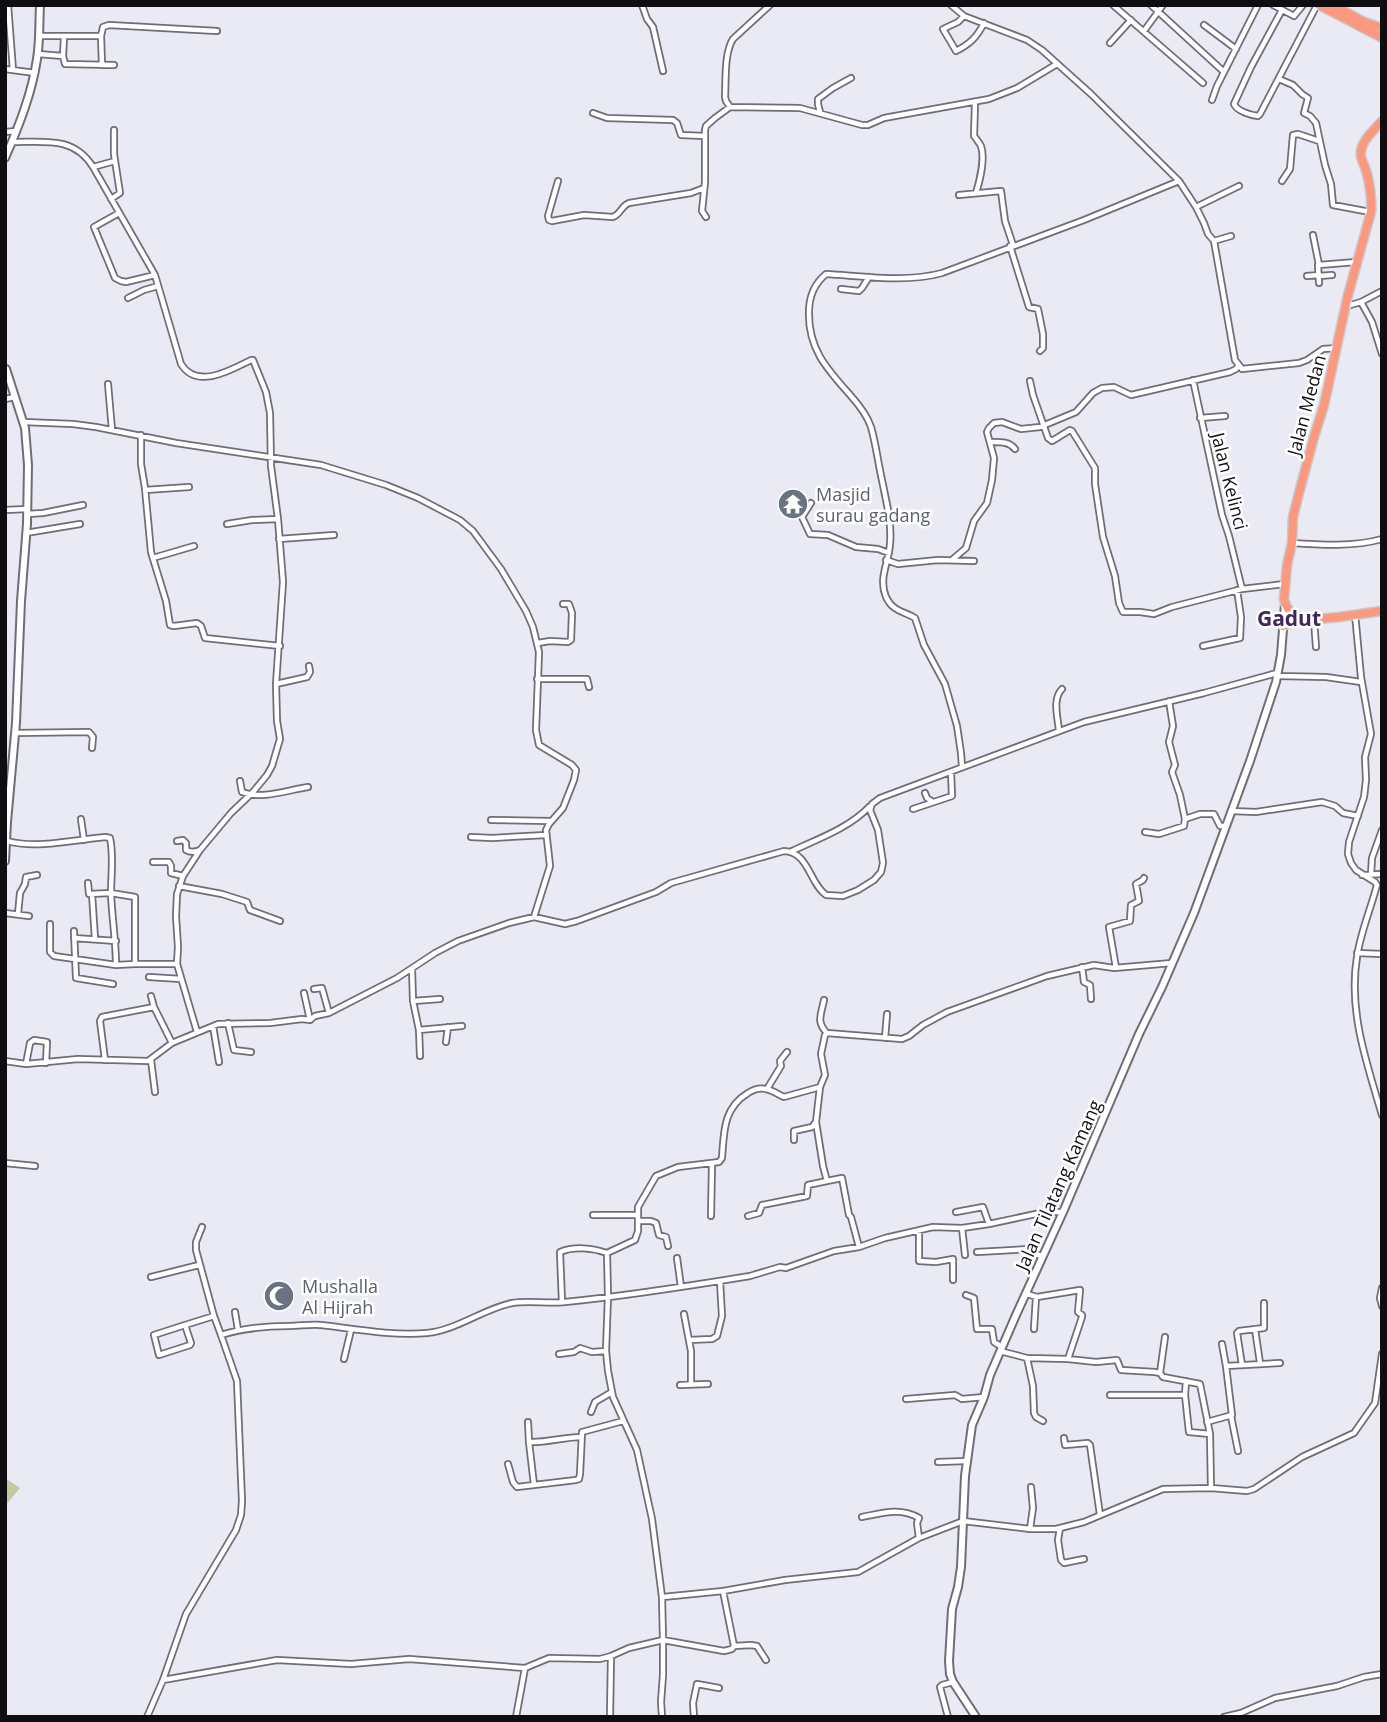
<svg xmlns="http://www.w3.org/2000/svg" width="1387" height="1722" viewBox="0 0 1387 1722" font-family="'Open Sans',sans-serif">
<style>
.green{fill:#c2caa4}
.lines{fill:none;stroke-linecap:round;stroke-linejoin:round}
.street-casing{stroke:#6e6e78;stroke-width:8}
.secondary-casing{stroke:#6e6e78;stroke-width:10}
.highway-casing{stroke:#cacacb;stroke-width:11}
.street{stroke:#fff;stroke-width:4.5}
.secondary{stroke:#fff;stroke-width:6}
.highway{stroke:#fa9980;stroke-width:8}
.labels{text-anchor:middle;dominant-baseline:central;stroke-width:5;stroke-linejoin:round;paint-order:stroke}
.street-label{font-size:18px;fill:#0e0e12;stroke:#fff}
.worship-label{font-size:18px;fill:#5b616d;stroke:#fff;text-anchor:start}
.quarter-label{font-size:21px;font-weight:bold;fill:#41255f;stroke:#fff}
</style>
<rect width="100%" height="100%" fill="#eaeaf5"/>
<path class="green" d="M5 1478 20 1488 5 1506Z"/>
<g class="lines">
<g class="street-casing">
<path id="street" d="M8 5 13 70
M642 5 647 19 653 27 663 71
M951 5 964 16 1027 40 1042 50 1091 94 1179 181 1196 207 1204 223 1208 234 1214 241 1235 360 1242 369 1299 363 1307 360 1323 349 1337 348
M1113 5 1203 83
M1151 5 1224 72
M1273 5 1294 16 1303 5
M1282 10 1251 67 1234 104C1237 111 1250 115 1258 116L1260 114 1317 5
M964 16 958 22 943 29 956 51C970 44 977 37 984 23
M1204 25 1236 49
M1144 31 1163 5
M39 36H101L103 27 109 25 217 31
M101 36 102 65
M64 37 63 56 65 64 114 65
M1110 43 1131 20
M38 54 63 56
M5 69 35 73
M1279 79 1293 85 1302 94 1308 98 1304 113 1310 116 1316 123 1325 165 1331 184 1333 205 1370 212
M1212 100 1217 86 1258 5
M975 103 974 136C975 137 980 144 981 146 985 158 980 180 976 193
M730 107 726 101 725 97C726 80 724 53 733 39L770 5
M820 112 818 104V99L833 88 851 78
M593 113 607 118 673 120 677 123 681 135 705 136
M5 132 16 131
M12 142C44 142 74 136 93 167L155 275 181 364C197 390 231 370 251 360H253L266 392 270 413 271 466 278 519 283 582 276 684 277 721 280 739 272 766 267 775 253 792 231 813 200 850 183 876 177 894 176 916 178 947 177 964 197 1032
M93 167 115 161
M558 181 548 216 549 220 552 221 584 215 613 217C621 214 621 206 629 203L691 193 704 188
M1282 181 1290 169 1293 135 1298 134 1319 141
M959 195 1001 191 1005 221 1013 245
M111 199 120 193 114 154V130
M1196 207 1239 186
M119 213 94 227 115 278 121 281 126 282 155 275
M706 217 702 211 705 182V130L706 126 715 118 730 107 800 108 862 125H868L884 118 989 99 1017 88 1057 64
M1313 235 1319 265 1356 262
M1214 241 1231 236
M1010 246 1029 307 1038 309 1043 334V348L1040 351
M1318 265 1319 283
M1307 276 1318 275
M1319 276 1332 275
M841 289 859 291 862 288 869 277
M128 298 144 290 158 286
M1361 302 1372 322 1382 354
M1347 306 1361 302 1382 291
M1193 380 1222 515 1229 536 1242 589
M1030 381 1033 395 1048 438 1052 441 1070 430 1072 431 1095 468V484L1103 537 1115 576 1119 603 1123 612H1140L1154 614 1172 607 1242 589 1284 584
M108 384 112 430
M5 399 15 397
M1200 418 1225 416
M24 422 73 424 96 427 176 443 321 465 386 485 418 498 460 520 473 531 501 569 526 611 533 627 539 652 536 730 539 745 572 765 576 770 574 780 563 808 549 824 546 830 550 866 534 917
M141 435V464L145 488 151 552 166 601 170 625 174 626 197 623 201 626 205 638 280 646
M990 442C999 442 1009 441 1015 449
M145 490 189 487
M811 503 802 517 810 534 828 535 856 547 878 549 889 553
M5 510 27 509
M27 514 43 513 83 505
M227 524 252 520 278 519
M26 533 80 524
M279 539 334 535
M1292 543C1321 545 1354 547 1382 539
M153 558 194 546
M953 559 966 548 974 521 987 503 992 480 994 458 987 432 989 428 994 423 1002 422 1021 429 1040 427 1076 412 1093 393 1102 388 1114 387 1131 395 1230 372 1236 369 1238 366
M886 560 898 564 938 560 974 561
M1355 614 1361 677 1371 734 1365 757 1366 780 1364 797 1349 842 1348 854 1351 863 1356 870 1375 882 1377 885C1371 908 1360 934 1357 957 1348 1011 1367 1064 1382 1115
M1314 620 1316 647
M538 643 550 641 568 642 571 640 572 613 569 604H563
M1203 646 1240 638 1241 617 1237 590
M1278 676 1326 677 1361 682
M537 679H587L589 687
M276 684 307 677 310 672 309 666
M1059 731C1058 718 1052 699 1062 689
M15 733 89 732 93 737 92 748
M962 767 961 753 957 726 945 684 924 645 915 618C904 611 893 612 886 597 878 578 889 562 890 544 892 522 886 501 882 480 878 463 876 444 871 427 867 415 859 405 851 396 827 369 808 349 809 312 809 296 814 284 826 274 862 276 907 283 942 273L1084 220 1179 181
M240 781 242 792C261 800 288 790 308 787
M925 793 927 798 933 802
M913 809 952 796 951 772
M1231 811 1256 812 1322 802 1335 806 1343 813 1358 816
M81 819 84 840
M1185 819 1200 814H1214L1220 826H1225
M491 820 550 821
M1145 832 1159 834 1184 826 1185 819 1180 795 1172 772 1175 765 1169 742 1173 726 1169 701
M471 837 492 838 546 835
M7 841C36 849 75 840 105 837L110 838C114 856 111 875 111 894 112 918 116 941 116 965
M177 841 183 840 186 843V850C191 853 195 852 200 850
M792 851C818 839 849 828 869 807
M153 862H169L171 866V873L183 876
M1371 874 1372 858 1382 830
M1362 875 1382 874
M88 883 89 894 111 893 135 897V964
M179 886 222 894 247 902 250 910 280 921
M92 894 95 939
M5 913 29 916
M18 914 20 893 25 884 26 877 37 875
M50 924V952L54 956 116 965 135 964H177
M74 931 76 978 113 984
M74 938 116 941
M1357 953 1382 954
M1082 967 1084 982 1090 985 1091 999
M1116 968 1109 927 1130 921 1131 905 1139 901 1136 884 1143 880 1144 878
M412 969 413 1001 419 1030 420 1056
M149 977 181 979
M314 989 322 988 329 1013
M304 993 310 1020
M151 996 154 1007 172 1043
M824 1000C821 1015 816 1022 827 1033
M413 1001 440 999
M228 1023 234 1050 251 1052
M213 1026 219 1062
M419 1030 462 1026
M885 1038 887 1014
M446 1042 448 1027
M105 1060 100 1021 102 1017 154 1007
M151 1060 155 1092
M5 1061 26 1064 78 1059 148 1061 172 1043 218 1024 270 1023 302 1019 310 1020 315 1016 329 1013 397 978 435 953 458 941 509 923 534 917 565 924 577 921 656 892 671 883 784 851C809 852 809 883 826 895L843 896 858 890 874 880 881 872 883 863 878 830 870 810 872 804 880 798 1084 722 1204 693 1277 673
M26 1064 30 1043 34 1040 47 1042 46 1063
M767 1089 781 1066 780 1061 787 1052
M794 1140V1131L812 1127 815 1123
M5 1163 35 1166
M956 1212 983 1207 989 1224
M593 1215H638
M711 1216 712 1164
M748 1216 759 1213 762 1205 807 1196 808 1185 827 1181
M638 1221H651L656 1223 659 1235 666 1237 668 1246
M202 1227 196 1242V1250L214 1316 221 1335
M962 1228 965 1255
M919 1230V1261L936 1262 953 1259V1280
M859 1247 851 1217 849 1215 842 1178 827 1181 823 1166 816 1122 820 1087 825 1075 821 1054 825 1035 827 1033 902 1039 909 1036 923 1025 947 1012 1047 976 1094 965 1114 968 1172 963
M977 1252 1031 1249 1034 1254 1043 1256
M677 1258 681 1287
M151 1277 199 1265
M1382 1288 1380 1298 1382 1306
M1027 1294 1037 1297 1080 1290 1078 1312 1082 1315V1317L1068 1359
M966 1295 974 1298 977 1329H992L994 1342 1002 1347
M562 1302 560 1252C574 1246 593 1248 607 1253
M235 1312 238 1330
M684 1314 691 1351V1384
M185 1325 154 1335 159 1355 190 1345 191 1343 185 1325 214 1316
M1034 1329 1036 1297
M1255 1329 1260 1363
M689 1340 712 1339 717 1336 722 1316 720 1281
M1000 1351 1027 1358 1068 1359 1096 1362 1117 1360 1121 1370 1155 1372 1160 1373 1163 1377 1200 1384 1210 1434 1211 1488
M559 1354 574 1352 580 1348 592 1352 606 1351
M1027 1358 1033 1386 1034 1413 1036 1417 1043 1421
M344 1359 351 1330
M1242 1365 1237 1333 1239 1331 1264 1328V1303
M1226 1366 1280 1363
M1160 1373 1165 1337
M1186 1381 1185 1395 1189 1432 1210 1434
M680 1385 708 1384
M1110 1395H1185
M906 1399 955 1395 962 1399 984 1397
M591 1412 595 1402 612 1392
M1231 1416 1238 1451
M528 1422 529 1442 534 1485
M1207 1422 1232 1415 1226 1366 1222 1344
M1064 1438 1065 1445 1088 1443 1090 1445 1100 1515
M529 1442C546 1443 564 1437 581 1437
M938 1462 966 1461
M508 1464 513 1482 517 1487 576 1480 579 1479 580 1474 582 1432 623 1421
M862 1517C882 1513 901 1507 919 1518L917 1523 919 1538
M1060 1528 1058 1540 1061 1560 1064 1563 1084 1559
M1030 1529 1033 1508 1031 1487
M663 1597 723 1591 785 1580 858 1572 919 1538 963 1521 1030 1529H1056L1084 1522 1163 1489 1211 1488 1247 1491 1254 1489 1302 1457 1354 1433 1375 1403 1382 1354
M734 1646 751 1645 757 1646 766 1660
M163 1680 277 1660 351 1664 409 1659 525 1668
M147 1717 163 1680 186 1614 236 1530 241 1515 242 1501 237 1381 221 1335C244 1328 265 1326 289 1326 300 1326 310 1324 321 1325 355 1329 393 1336 427 1333 457 1330 483 1309 512 1303 529 1300 548 1304 565 1302 627 1296 689 1286 750 1276L780 1267 786 1268 834 1251 859 1247 885 1238 933 1227 962 1228 989 1224 1045 1212H1062
M516 1717 525 1668 549 1658 600 1659 611 1656 629 1648 663 1640 662 1597 652 1519 637 1450 613 1397 608 1371 606 1351 608 1296 607 1253 635 1240 638 1231V1207L656 1176 678 1167 719 1162 722 1158C724 1132 723 1108 748 1093 754 1089 762 1087 769 1090 774 1091 779 1095 784 1097L820 1087
M610 1717 611 1656
M662 1717 661 1702 663 1675V1640L724 1651 732 1649 734 1646 723 1591
M694 1717 693 1703 697 1684 719 1688
M948 1717 940 1687 942 1685 953 1682
M1224 1717 1241 1713 1275 1698 1337 1686 1364 1677 1382 1674"/>
</g>
<g class="secondary-casing">
<path id="secondary" d="M5 158C19 126 32 93 37 59 40 41 39 23 40 5
M5 861 7 822 16 723 21 601 27 524 28 465 25 428 6 369
M976 1717 953 1682 950 1674 949 1661 952 1609 958 1587 961 1567 965 1476 972 1425 984 1397 990 1375 1016 1315 1063 1212 1139 1034 1162 987 1194 913 1250 761 1276 682 1281 655 1285 604"/>
</g>
<g class="highway-casing">
<path id="highway" d="M1319 5 1382 38
M1333 5 1364 22 1382 28
M1382 121C1375 129 1365 137 1362 147 1358 158 1365 164 1367 174 1370 186 1372 199 1371 212L1348 295 1324 405 1314 437 1299 493 1293 517 1292 543 1287 565 1284 599C1286 608 1292 616 1302 618 1318 622 1363 613 1382 611
M1283 626 1292 622 1302 620"/>
</g>
<use href="#street" class="street"/>
<use href="#secondary" class="secondary"/>
<use href="#highway" class="highway"/>
</g>
<defs>
<g id="temple-disc" transform="scale(1.575)"><circle r="9.5" fill="#6b7280" stroke="#fff"/><path d="M0-6L5-2H3V0L6.5 2.5H4V6H1.5V3h-3V6H-4V2.5H-6.5L-3 0V-2H-5Z" fill="#fff"/></g>
<g id="mosque-disc" transform="scale(1.575)"><circle r="9.5" fill="#6b7280" stroke="#fff"/><path d="M3.5-4.9A6 6 0 1 0 3.5 4.9A5 5 0 1 1 3.5-4.9Z" fill="#fff"/></g>
</defs>
<g fill-rule="evenodd">
<use href="#temple-disc" x="793" y="504"/>
<use href="#mosque-disc" x="279" y="1296"/>
</g>
<g class="labels">
<g class="street-label">
<text transform="translate(1306 405) rotate(-75)">Jalan Medan</text>
<text transform="translate(1230 481) rotate(76)">Jalan Kelinci</text>
<text transform="translate(1058 1185) rotate(-66)">Jalan Tilatang Kamang</text>
</g>
<g class="worship-label">
<text x="816" y="494">Masjid<tspan x="816" dy="21">surau gadang</tspan></text>
<text x="302" y="1286">Mushalla<tspan x="302" dy="21">Al Hijrah</tspan></text>
</g>
<g class="quarter-label">
<text x="1289" y="618">Gadut</text>
</g>
</g>
<rect width="1387" height="1722" fill="none" stroke="#0e0e12" stroke-width="14"/>
</svg>
